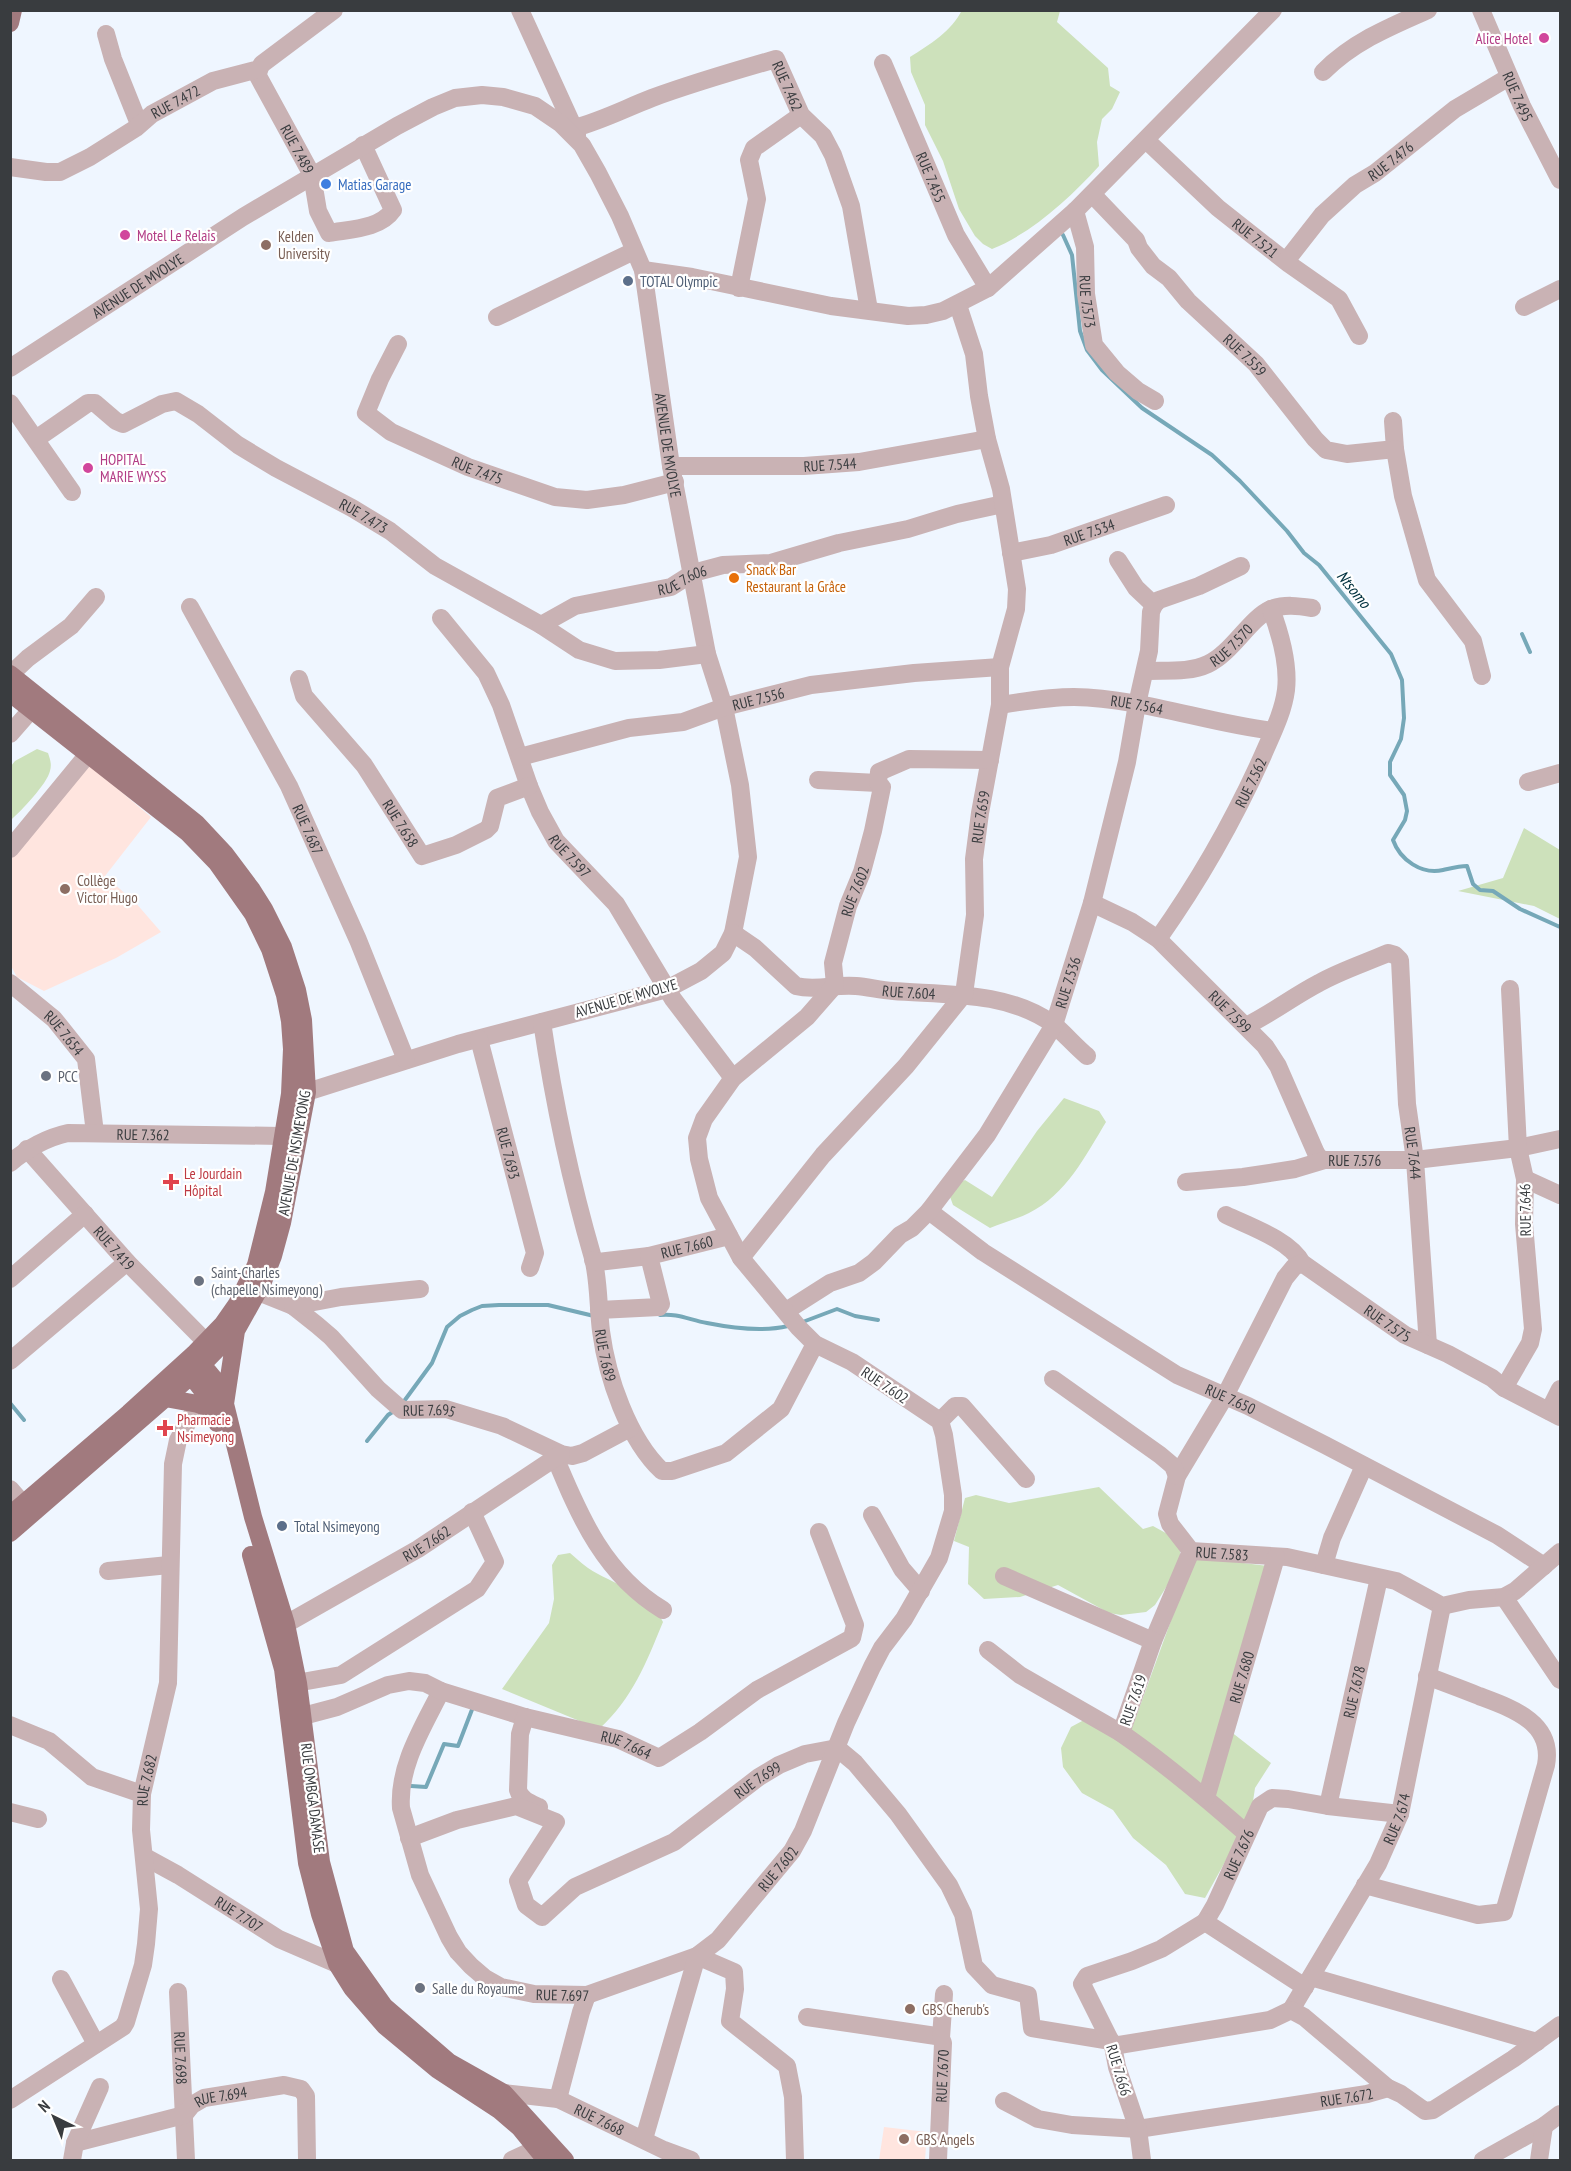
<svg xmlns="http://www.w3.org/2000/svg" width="1571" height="2171" viewBox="0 0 1571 2171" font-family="'PT Sans Narrow',sans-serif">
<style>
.education{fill:#ffe5df}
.green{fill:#cde1bb}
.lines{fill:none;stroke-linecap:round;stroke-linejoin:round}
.stream{stroke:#76a8b8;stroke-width:4}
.minor{stroke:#c9b2b4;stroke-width:18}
.major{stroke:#a17a7e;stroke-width:18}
.hotel-dot{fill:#d1479c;stroke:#fff;stroke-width:2}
.shop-dot{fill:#3f7fe0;stroke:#fff;stroke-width:2}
.education-dot{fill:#8d6e63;stroke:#fff;stroke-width:2}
.service-dot{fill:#5c6f8a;stroke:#fff;stroke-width:2}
.food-dot{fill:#e8710a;stroke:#fff;stroke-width:2}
.worship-dot{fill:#6b7280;stroke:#fff;stroke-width:2}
.health-dot{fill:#e0444e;stroke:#fff;stroke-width:2}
.labels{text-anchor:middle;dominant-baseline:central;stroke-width:4.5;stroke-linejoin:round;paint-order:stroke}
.hotel-label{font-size:15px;fill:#b23c85;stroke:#fff;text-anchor:start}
.street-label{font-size:15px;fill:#393c3f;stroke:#fff}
.shop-label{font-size:15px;fill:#366cbe;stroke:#fff;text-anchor:start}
.education-label{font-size:15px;fill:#785e54;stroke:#fff;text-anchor:start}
.service-label{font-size:15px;fill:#4e5e75;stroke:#fff;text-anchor:start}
.food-label{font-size:15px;fill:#c56008;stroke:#fff;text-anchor:start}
.worship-label{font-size:15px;fill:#5b616d;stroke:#fff;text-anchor:start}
.health-label{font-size:15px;fill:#be3a42;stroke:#fff;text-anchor:start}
.water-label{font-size:16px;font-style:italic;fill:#01313e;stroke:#fff}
</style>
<rect width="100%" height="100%" fill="#eff6ff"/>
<path class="education" d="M86 762 151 817 105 876 135 902 161 932 116 958 44 991 17 977 11 966V854Z
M884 2127 927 2132 925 2160H879Z"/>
<path class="green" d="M962 10 1060 11 1057 22 1108 68 1110 86 1120 92 1112 109 1102 119 1097 142 1099 166C1070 198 1032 233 992 249L983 244 975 236 959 209 943 161 925 125V105L911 72 910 57C929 45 952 31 962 10Z
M37 749 48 753C50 759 52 764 50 771 47 784 21 811 11 820V766L15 761Z
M1524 828 1560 850V919L1534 906 1458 891 1503 878Z
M1064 1098 1099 1111 1106 1122C1086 1155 1066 1195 1029 1213 1017 1219 1003 1223 990 1228L953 1205 949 1194 957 1184 965 1180 992 1197 1037 1131Z
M1099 1487 1143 1529 1153 1526 1173 1537 1180 1545V1565L1155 1605 1146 1612 1121 1615 1109 1613 1058 1585 1020 1597 984 1599 968 1584 969 1547 954 1541 965 1498 976 1495 1009 1503Z
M570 1553C576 1558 581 1563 588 1568 612 1584 650 1593 663 1622 646 1663 633 1698 599 1729L502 1689 549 1623 554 1599 552 1565 558 1555Z
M1194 1557 1268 1566 1221 1724 1271 1763 1255 1788 1251 1815 1205 1898 1185 1894 1166 1865 1133 1838 1113 1810 1082 1793 1063 1767 1061 1748 1071 1727 1084 1720 1132 1728Z"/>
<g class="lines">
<path class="stream" d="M1063 235 1072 255 1080 331 1087 350 1102 370 1142 408 1212 455 1240 481 1287 531 1304 553 1319 565 1391 654 1402 680 1404 718 1401 739 1390 762V775L1404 795 1407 811 1405 820 1393 840C1400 860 1422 875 1443 870 1452 868 1459 866 1467 866L1473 884 1480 890 1493 891 1520 909 1560 927
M1522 634 1530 652
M660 1315C677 1313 690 1320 707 1323 732 1328 763 1332 788 1326
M800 1323 837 1309 855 1316 878 1320
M10 1403 24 1420
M402 1404 432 1363 447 1327 460 1316 472 1310 482 1306 499 1305H548L594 1316
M367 1441 388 1415 394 1411
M411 1786 426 1787 444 1744 458 1746 473 1707"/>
<g class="minor">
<path d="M520 10 577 135"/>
<path id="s1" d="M1481 10 1522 106 1560 180"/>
<path d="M106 34 113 59 139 124"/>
<path id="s2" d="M883 63 956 235 988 288"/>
<path id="s3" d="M259 69 258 76 312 175 318 211 329 233C351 229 380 229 393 210L363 145"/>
<path d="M1323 72C1353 42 1389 27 1428 10"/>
<path id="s4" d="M574 128C601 121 626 108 652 98 693 83 734 71 776 59L801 115 823 136 833 155 851 206 869 310"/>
<path id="s5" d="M1146 140 1218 208 1289 264 1339 299 1359 336"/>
<path id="s6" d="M10 167 46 172H60L90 157 136 128 152 114 213 81 259 69 262 64 334 10"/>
<path id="s7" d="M1093 195 1136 240 1139 248 1153 266 1169 278 1188 301 1256 364 1315 439 1326 450 1347 454 1395 449 1393 421"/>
<path id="s8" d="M1075 211 1085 247 1086 294 1094 345 1117 373 1138 391 1155 401"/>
<path id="s9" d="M1286 261 1322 215 1355 185 1375 173 1455 109 1509 77"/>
<path d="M643 270 692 277 831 306 908 316 926 315 943 311 988 288 1075 211 1273 10"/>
<path d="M739 288 757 199 749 160 754 148 801 115"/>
<path d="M1524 307 1560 289"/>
<path d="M497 317 634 251"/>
<path id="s10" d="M398 344 380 379 366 413 391 432 468 467 555 497 587 500 624 495 675 482"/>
<path id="s11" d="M10 368 243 217 397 126 433 107 455 98 482 95 503 97 535 106 560 123 582 145 598 173 620 216 643 270 671 466 707 654 724 707 740 785 748 857 733 933 723 953 701 971 667 989 458 1044 307 1092 292 1094"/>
<path d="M10 403 72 492"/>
<path id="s12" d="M36 439 88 403H95L116 421 123 424 162 404 176 401 198 414 238 445 276 468 352 508 390 531 435 566 541 625 579 650 615 661 659 660 707 654"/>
<path d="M1395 449 1403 496 1427 580 1473 641 1482 676"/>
<path id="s13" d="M671 466H804L859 462 987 439"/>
<path id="s14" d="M1011 553 1051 545 1166 505"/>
<path d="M1154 605 1159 600 1199 586 1241 566"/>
<path id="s15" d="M190 607 289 786 358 940 406 1060"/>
<path id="s16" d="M441 618 486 673 501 705 529 786 540 812 556 841 616 904 673 999 733 1078"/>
<path id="s17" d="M541 625 575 606 671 587 693 573 723 565 771 563 839 543 908 529 957 514 1003 504"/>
<path id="s18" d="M1145 671C1166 670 1189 673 1208 664 1232 653 1250 618 1271 609 1284 604 1299 606 1312 608"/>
<path d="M11 674 28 658 71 626 96 597"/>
<path id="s19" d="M299 679 304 696 364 765 422 856 456 845 486 830 490 826 497 798 529 786"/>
<path id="s20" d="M1000 705C1025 701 1049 697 1074 697 1141 698 1207 723 1273 731"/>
<path d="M10 734 31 710"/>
<path id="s21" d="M520 757 629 728 683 722 724 707 811 685 914 673 1000 667"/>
<path d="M818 780 878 783"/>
<path d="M1528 782 1560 773"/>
<path d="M10 849 89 753"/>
<path id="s22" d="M1092 903 1132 922 1158 939 1265 1046 1278 1066 1316 1153 1319 1158 1325 1160"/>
<path id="s23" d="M733 933 755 948 796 986C815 991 836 984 856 986 868 987 880 990 893 991 946 995 1007 991 1053 1024 1064 1033 1076 1047 1087 1056"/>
<path id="s24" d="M1158 939C1199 881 1234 820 1263 755 1272 734 1283 713 1286 690 1289 664 1280 633 1271 609"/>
<path id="s25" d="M10 983 54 1019 86 1059 95 1133"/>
<path id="s26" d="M542 1022C554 1103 570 1179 593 1258 599 1281 598 1307 601 1331 607 1377 628 1439 662 1471H672L726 1453 781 1409 815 1344"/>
<path id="s27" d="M1246 1026C1272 1013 1294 996 1319 983 1340 971 1365 963 1388 953L1395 955 1400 960 1407 1104 1415 1160 1428 1345"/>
<path id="s28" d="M479 1039 535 1253 530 1268"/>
<path id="s29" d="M27 1149 127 1262 206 1342"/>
<path id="s30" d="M10 1163C28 1148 45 1138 68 1133L282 1136"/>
<path d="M1525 1179 1560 1195"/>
<path id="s31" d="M1186 1182 1243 1177 1295 1169 1325 1160H1415L1518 1148 1560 1139"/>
<path id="s32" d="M929 1211 983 1252 1177 1375 1248 1406 1325 1445 1497 1535 1544 1566"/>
<path id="s33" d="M1226 1215C1249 1226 1290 1240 1302 1263L1405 1335 1448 1354 1492 1378 1504 1388 1560 1417"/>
<path id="s34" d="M741 1258 823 1155 906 1066 964 994 975 915 974 859 980 813 1000 705V667L1016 609 1017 589 1001 489 987 439 979 396 974 354 958 305"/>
<path d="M593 1260 598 1262 649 1256"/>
<path id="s35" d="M1302 1263 1294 1267 1285 1278 1225 1396 1177 1476 1167 1514 1170 1524 1191 1551 1287 1557 1396 1581 1442 1606 1469 1600 1504 1597 1515 1591 1560 1552"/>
<path d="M10 1279 85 1214"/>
<path id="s36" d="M258 1292 293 1306 317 1325 331 1337 378 1389 402 1410 446 1409 502 1426 561 1454 572 1456 583 1453 630 1428"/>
<path d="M293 1306 341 1297 420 1289"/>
<path id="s37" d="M599 1310 659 1307 661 1304 649 1256 729 1236"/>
<path id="s38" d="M786 1311 830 1283 859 1273 874 1262 900 1235 912 1228 929 1211 987 1135 1054 1025 1092 903 1127 762 1137 704 1149 651 1151 612 1154 605 1136 588 1118 560"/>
<path d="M10 1361 127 1262"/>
<path d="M1053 1379 1160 1455 1173 1466 1177 1476"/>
<path d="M1504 1388 1530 1343 1533 1329 1524 1224 1525 1179 1518 1148 1510 989"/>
<path d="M1549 1411 1560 1389"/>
<path d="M940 1421 955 1406H962L1026 1479"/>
<path d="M555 1457C580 1518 605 1575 663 1610"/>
<path d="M10 1489 23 1504"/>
<path d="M872 1515 902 1569 921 1591"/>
<path d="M1191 1551 1153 1641 1121 1733C1166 1764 1206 1798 1247 1834"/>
<path d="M1324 1565 1332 1538 1364 1466"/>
<path d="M108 1571 169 1565"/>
<path d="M1004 1576 1153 1641"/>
<path d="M1504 1597 1560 1680"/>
<path id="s39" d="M286 1624 418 1549 561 1454"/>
<path d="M988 1650 1020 1675 1121 1733"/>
<path d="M285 1685 341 1675 477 1589 495 1562 472 1512"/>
<path id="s40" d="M441 1691C423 1727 398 1766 401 1808L420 1875 449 1937 458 1952 471 1966 485 1978 501 1987 534 1994 587 1995 697 1956 734 1972 735 1989 730 2021 787 2066 793 2097 795 2160"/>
<path id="s41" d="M303 1716 337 1707 388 1685 409 1681 425 1683 441 1691 525 1717 618 1739 659 1758 700 1732 757 1690 852 1638 855 1625 819 1532"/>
<path d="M525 1717 520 1734 518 1790C521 1800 530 1803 539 1807"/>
<path d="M10 1725 49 1741 92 1777 142 1794"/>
<path id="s42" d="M1206 1798 1276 1557"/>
<path id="s43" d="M1328 1806 1379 1578"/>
<path d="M10 1812 38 1819"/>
<path id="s44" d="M409 1838 457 1820 516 1806 556 1822 518 1881 526 1905 542 1917 575 1887 674 1842 759 1777 779 1765 805 1754 837 1748 855 1763 898 1814 949 1885 963 1914 974 1966 992 1985 1028 1995 1032 2028 1111 2041"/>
<path id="s45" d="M145 1857 178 1875 279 1939 337 1964"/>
<path d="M1365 1885 1478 1915 1504 1912 1546 1765C1554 1722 1511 1708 1479 1696 1462 1689 1445 1683 1427 1676"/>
<path d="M1311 1977 1537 2042"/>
<path d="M61 1979 96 2044"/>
<path id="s46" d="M1305 1987 1205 1922 1215 1905 1260 1806 1272 1798 1288 1799 1328 1806 1400 1814"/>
<path id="s47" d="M178 1992 186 2160"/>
<path id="s48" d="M1291 2010 1378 1864 1400 1814 1442 1606"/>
<path d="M807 2017 936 2036 941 2038"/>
<path d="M1388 2088 1401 2094 1425 2111 1433 2110 1513 2059 1560 2025"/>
<path d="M558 2099 581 2012 587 1995"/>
<path id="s49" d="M10 2100 123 2027 126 2022 143 1965 146 1944 149 1909 141 1830 142 1794 168 1683 173 1464 178 1440 198 1404"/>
<path id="s50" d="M1004 2101 1038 2119 1072 2125 1138 2129 1367 2094 1388 2088 1304 2017 1291 2010 1270 2020 1113 2046"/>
<path id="s51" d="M501 2102 504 2093 558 2099 664 2150 691 2160"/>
<path id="s52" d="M644 2139 697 1956 718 1940 792 1851 803 1831 846 1723 872 1667 882 1648 904 1619 939 1558 953 1511V1495L944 1435 940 1421 852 1362 815 1344 799 1328 741 1258 709 1198 699 1159 697 1138 704 1119 733 1078 807 1017 835 985 833 963 848 906 862 872 873 831 882 787 878 783 879 772 909 759 990 760"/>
<path id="s53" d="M75 2143 184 2115 192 2105 204 2098 284 2085 301 2089 306 2096 307 2160"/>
<path d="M72 2160 75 2143 100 2087"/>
<path d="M512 2160 538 2148"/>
<path id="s54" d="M938 2160 943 2043 941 2038 944 1994"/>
<path d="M1142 2160 1138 2129 1117 2067 1113 2046 1082 1984 1087 1976 1132 1961 1161 1949 1205 1922"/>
<path d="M1483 2160 1544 2126 1560 2114"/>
<path d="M1539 2160 1544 2126"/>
</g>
<path class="major" d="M10 23 13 10
M10 674 196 823 225 854 252 890 264 909 283 947 297 990 303 1020 307 1092 282 1223 273 1256 262 1284 237 1329 192 1375 10 1533
M10 693 188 833 217 863 253 914 270 949 285 995 290 1021 292 1049 290 1094 274 1192 256 1265 237 1304 223 1324 194 1354 129 1413 10 1515
M196 1357 215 1380 225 1404 253 1517 286 1624 298 1683 321 1862 345 1951 384 2006 449 2062 504 2093 565 2160
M185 1368 210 1400 217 1423
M165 1398 198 1404 214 1410
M225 1404 236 1331
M251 1555 283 1669 307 1863 320 1914 337 1964 352 1988 385 2026 438 2070 499 2110 520 2128 546 2160"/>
</g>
<g class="hotel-dot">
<circle cx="1544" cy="38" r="6"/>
<circle cx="125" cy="235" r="6"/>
<circle cx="88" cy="468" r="6"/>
</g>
<circle class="shop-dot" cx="326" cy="184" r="6"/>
<g class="education-dot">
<circle cx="266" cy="245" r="6"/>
<circle cx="65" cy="889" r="6"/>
<circle cx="910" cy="2009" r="6"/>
<circle cx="904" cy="2139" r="6"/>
</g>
<g class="service-dot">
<circle cx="628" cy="281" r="6"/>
<circle cx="282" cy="1526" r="6"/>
</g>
<circle class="food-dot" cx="734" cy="578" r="6"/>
<g class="worship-dot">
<circle cx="46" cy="1076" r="6"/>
<circle cx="199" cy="1281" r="6"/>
<circle cx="420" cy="1988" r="6"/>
</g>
<g class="health-dot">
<path d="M168 1173h6v6h6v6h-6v6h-6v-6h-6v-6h6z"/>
<path d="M162 1419h6v6h6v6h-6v6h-6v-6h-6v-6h6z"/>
</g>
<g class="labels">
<g class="hotel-label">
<text x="1532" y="38" text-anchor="end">Alice Hotel</text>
<text x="137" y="235">Motel Le Relais</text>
<text x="100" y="459">HOPITAL<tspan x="100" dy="17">MARIE WYSS</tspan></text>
</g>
<g class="street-label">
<text stroke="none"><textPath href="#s4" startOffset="243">RUE 7.462</textPath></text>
<text stroke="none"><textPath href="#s1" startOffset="94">RUE 7.495</textPath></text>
<text stroke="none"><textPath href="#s6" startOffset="186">RUE 7.472</textPath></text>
<text stroke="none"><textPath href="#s3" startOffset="90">RUE 7.489</textPath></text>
<text stroke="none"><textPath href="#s9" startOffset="146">RUE 7.476</textPath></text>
<text stroke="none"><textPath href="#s2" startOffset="124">RUE 7.455</textPath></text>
<text stroke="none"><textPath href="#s5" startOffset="147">RUE 7.521</textPath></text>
<text stroke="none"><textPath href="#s11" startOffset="152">AVENUE DE MVOLYE</textPath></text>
<text stroke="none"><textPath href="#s8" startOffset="92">RUE 7.573</textPath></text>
<text stroke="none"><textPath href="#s7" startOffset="222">RUE 7.559</textPath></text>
<text stroke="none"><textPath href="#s11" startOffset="980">AVENUE DE MVOLYE</textPath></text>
<text stroke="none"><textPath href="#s13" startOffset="159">RUE 7.544</textPath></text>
<text stroke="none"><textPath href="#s10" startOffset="202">RUE 7.475</textPath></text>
<text stroke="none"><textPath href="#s12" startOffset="384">RUE 7.473</textPath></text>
<text stroke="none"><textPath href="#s14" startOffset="81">RUE 7.534</textPath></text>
<text stroke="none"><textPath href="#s17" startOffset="150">RUE 7.606</textPath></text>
<text stroke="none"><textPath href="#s18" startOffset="94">RUE 7.570</textPath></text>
<text stroke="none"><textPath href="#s21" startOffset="246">RUE 7.556</textPath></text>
<text stroke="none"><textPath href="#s20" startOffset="138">RUE 7.564</textPath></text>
<text stroke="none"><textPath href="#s24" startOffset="182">RUE 7.562</textPath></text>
<text stroke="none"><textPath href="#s34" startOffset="524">RUE 7.659</textPath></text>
<text stroke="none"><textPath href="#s19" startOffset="178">RUE 7.658</textPath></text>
<text stroke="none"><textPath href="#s15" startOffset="252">RUE 7.687</textPath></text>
<text stroke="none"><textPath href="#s16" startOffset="274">RUE 7.597</textPath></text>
<text stroke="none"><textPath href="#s52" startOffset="1498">RUE 7.602</textPath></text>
<text stroke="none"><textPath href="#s38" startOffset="446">RUE 7.536</textPath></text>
<text stroke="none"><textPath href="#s23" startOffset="196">RUE 7.604</textPath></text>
<text transform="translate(626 998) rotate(-16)">AVENUE DE MVOLYE</text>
<text stroke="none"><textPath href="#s22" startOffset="178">RUE 7.599</textPath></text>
<text stroke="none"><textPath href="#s25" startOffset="74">RUE 7.654</textPath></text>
<text stroke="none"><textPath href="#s30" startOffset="141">RUE 7.362</textPath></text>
<text transform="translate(294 1153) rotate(-80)">AVENUE DE NSIMEYONG</text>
<text stroke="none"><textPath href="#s27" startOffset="368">RUE 7.644</textPath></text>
<text stroke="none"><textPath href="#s28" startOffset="118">RUE 7.693</textPath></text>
<text stroke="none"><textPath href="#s31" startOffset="171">RUE 7.576</textPath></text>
<text transform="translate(1525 1210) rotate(-91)">RUE 7.646</text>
<text stroke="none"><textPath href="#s37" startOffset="152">RUE 7.660</textPath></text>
<text stroke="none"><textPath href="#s29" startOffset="132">RUE 7.419</textPath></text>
<text stroke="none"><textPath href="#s33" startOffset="196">RUE 7.575</textPath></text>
<text stroke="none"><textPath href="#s26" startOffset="340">RUE 7.689</textPath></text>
<text transform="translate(885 1385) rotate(34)">RUE 7.602</text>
<text stroke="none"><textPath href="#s32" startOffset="356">RUE 7.650</textPath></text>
<text stroke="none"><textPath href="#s36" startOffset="216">RUE 7.695</textPath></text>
<text stroke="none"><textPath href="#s39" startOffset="162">RUE 7.662</textPath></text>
<text stroke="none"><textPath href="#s35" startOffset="364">RUE 7.583</textPath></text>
<text stroke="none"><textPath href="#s42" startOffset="126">RUE 7.680</textPath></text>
<text stroke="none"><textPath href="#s43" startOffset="117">RUE 7.678</textPath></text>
<text transform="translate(1133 1700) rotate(-71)">RUE 7.619</text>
<text stroke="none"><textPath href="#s41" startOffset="339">RUE 7.664</textPath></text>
<text stroke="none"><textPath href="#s49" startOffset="386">RUE 7.682</textPath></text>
<text stroke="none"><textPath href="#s44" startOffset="528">RUE 7.699</textPath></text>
<text transform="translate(313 1798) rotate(83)">RUE OMBGA DAMASE</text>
<text stroke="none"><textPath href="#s48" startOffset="219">RUE 7.674</textPath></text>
<text stroke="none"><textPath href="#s46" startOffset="195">RUE 7.676</textPath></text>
<text stroke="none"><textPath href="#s52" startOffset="310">RUE 7.602</textPath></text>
<text stroke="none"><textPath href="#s45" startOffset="110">RUE 7.707</textPath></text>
<text stroke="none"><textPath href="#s40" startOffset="399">RUE 7.697</textPath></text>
<text stroke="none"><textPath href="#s47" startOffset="66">RUE 7.698</textPath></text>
<text transform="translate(1119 2070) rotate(73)">RUE 7.666</text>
<text stroke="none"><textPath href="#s54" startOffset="84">RUE 7.670</textPath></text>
<text stroke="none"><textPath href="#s50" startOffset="350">RUE 7.672</textPath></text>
<text stroke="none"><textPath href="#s53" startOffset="156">RUE 7.694</textPath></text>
<text stroke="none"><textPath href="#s51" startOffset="110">RUE 7.668</textPath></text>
</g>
<g class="shop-label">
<text x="338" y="184">Matias Garage</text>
</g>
<g class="education-label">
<text x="278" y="236">Kelden<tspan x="278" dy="17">University</tspan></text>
<text x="77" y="880">Collège<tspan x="77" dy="17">Victor Hugo</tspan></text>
<text x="922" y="2009">GBS Cherub's</text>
<text x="916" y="2139">GBS Angels</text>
</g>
<g class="service-label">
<text x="640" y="281">TOTAL Olympic</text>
<text x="294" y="1526">Total Nsimeyong</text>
</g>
<g class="food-label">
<text x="746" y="569">Snack Bar<tspan x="746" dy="17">Restaurant la Grâce</tspan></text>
</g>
<g class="worship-label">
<text x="58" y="1076">PCC</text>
<text x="211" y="1272">Saint-Charles<tspan x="211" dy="17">(chapelle Nsimeyong)</tspan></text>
<text x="432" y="1988">Salle du Royaume</text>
</g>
<g class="health-label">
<text x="184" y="1173">Le Jourdain<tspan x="184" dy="17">Hôpital</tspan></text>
<text x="177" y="1419">Pharmacie<tspan x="177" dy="17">Nsimeyong</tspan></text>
</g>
<g class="water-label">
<text transform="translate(1354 589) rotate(51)">Ntsomo</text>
</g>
</g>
<rect width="1571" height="2171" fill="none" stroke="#393c3f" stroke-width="24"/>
<g transform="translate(54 2117) rotate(317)" stroke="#ffffff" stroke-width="4.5" paint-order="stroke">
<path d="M0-4.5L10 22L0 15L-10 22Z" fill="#393c3f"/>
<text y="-9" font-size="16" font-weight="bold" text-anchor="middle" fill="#393c3f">N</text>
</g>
</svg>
